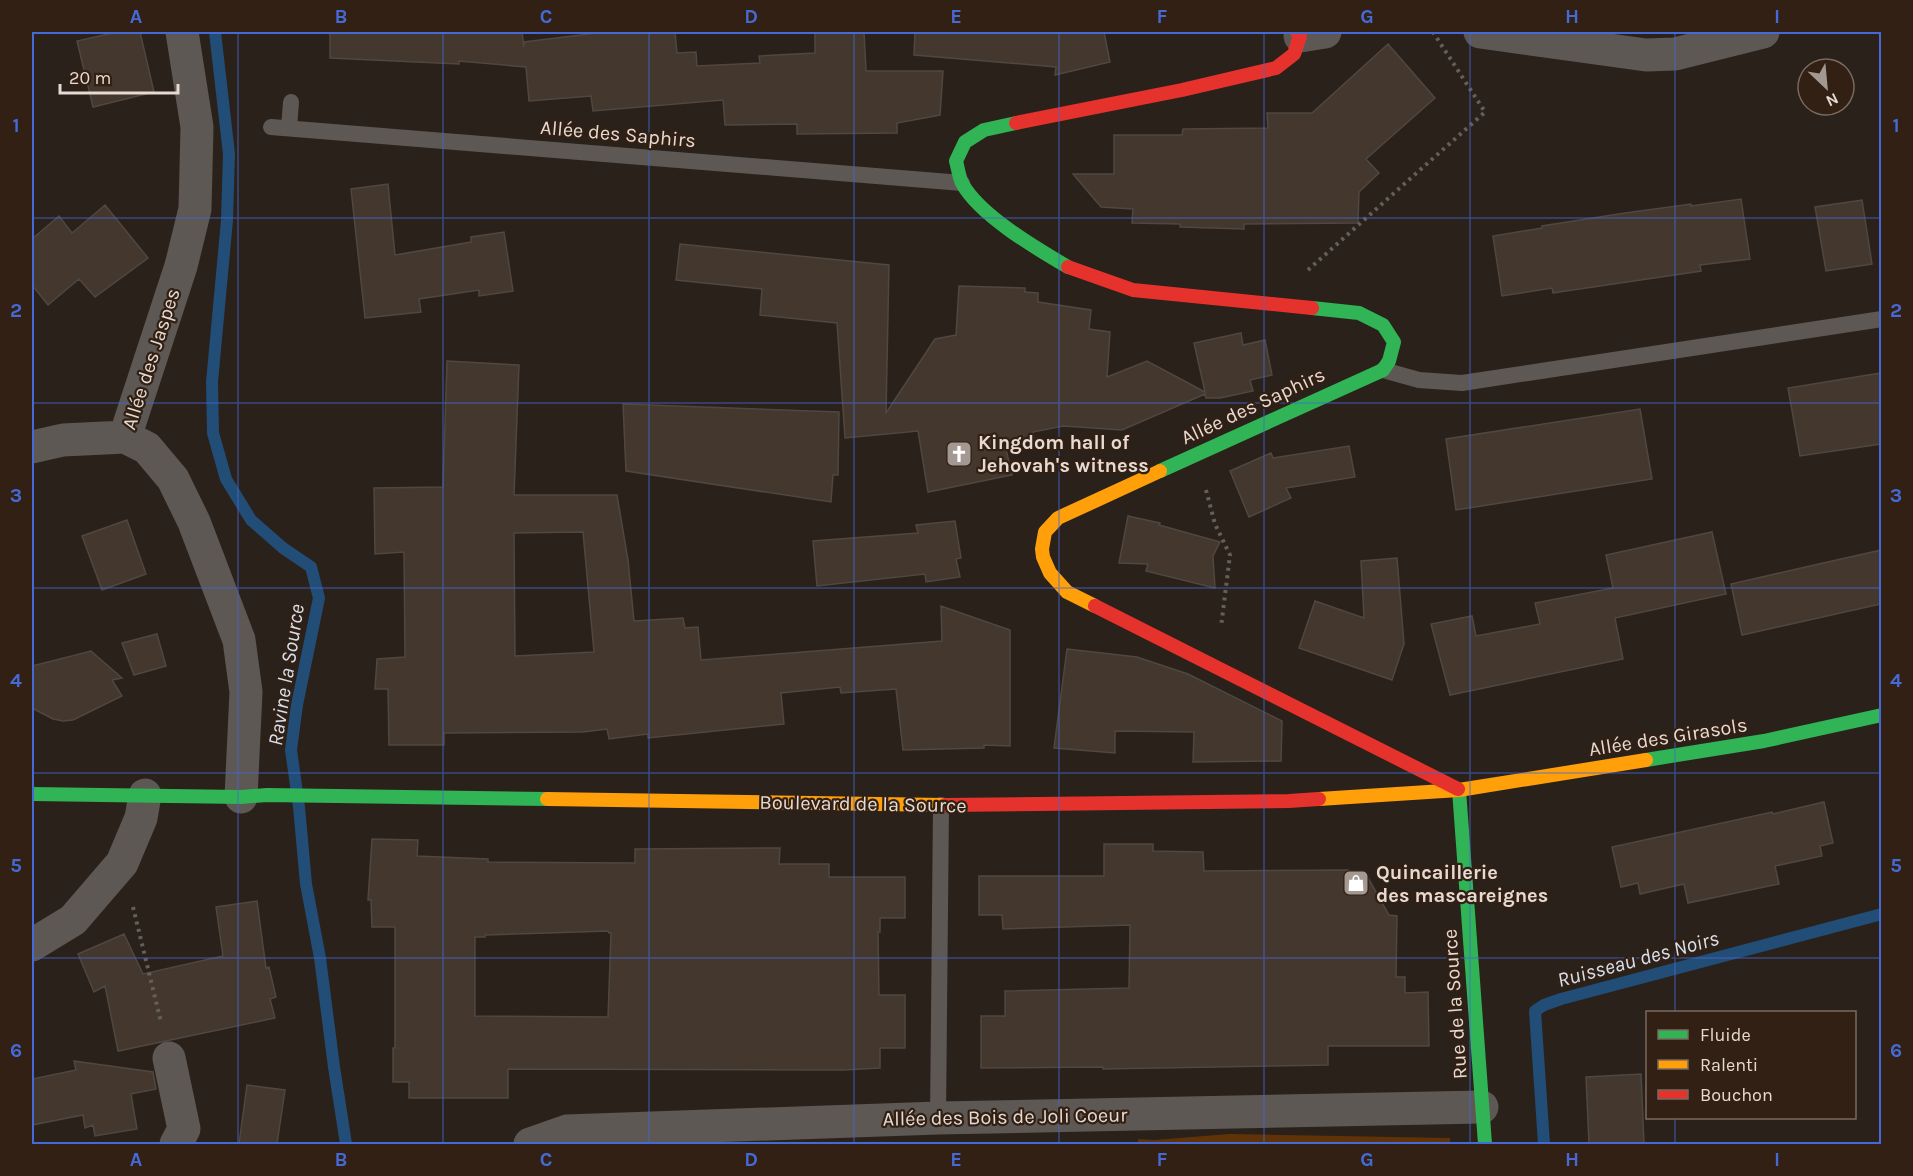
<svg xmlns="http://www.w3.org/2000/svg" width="1913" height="1176" viewBox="0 0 1913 1176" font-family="Karla,sans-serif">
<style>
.green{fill:#5f3307}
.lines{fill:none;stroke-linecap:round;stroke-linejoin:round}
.stream{stroke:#224d76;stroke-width:12}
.building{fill:#44382e;stroke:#4f4741;stroke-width:1.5;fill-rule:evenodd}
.path{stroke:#645f5b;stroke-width:4;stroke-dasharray:3 4.5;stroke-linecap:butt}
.lane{stroke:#5d5854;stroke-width:16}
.street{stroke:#5d5854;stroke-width:33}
.fast{stroke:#30b455;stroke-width:14}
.slow{stroke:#ff9f0a;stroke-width:14}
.jam{stroke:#e5322d;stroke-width:14}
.grid{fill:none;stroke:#456ad7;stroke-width:1.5;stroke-opacity:0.55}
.labels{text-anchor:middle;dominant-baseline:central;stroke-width:4.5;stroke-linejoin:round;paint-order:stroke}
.street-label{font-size:20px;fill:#e6dad2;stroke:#312013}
.poi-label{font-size:20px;font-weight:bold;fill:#e6dad2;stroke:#312013;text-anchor:start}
.water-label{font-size:21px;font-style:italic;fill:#d4e1f0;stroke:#312013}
.neatline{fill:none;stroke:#456ad7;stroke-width:2}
.grid-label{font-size:20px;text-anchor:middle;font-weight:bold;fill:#456ad7}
</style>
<rect width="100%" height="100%" fill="#2a211a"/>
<path class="green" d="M1229 1134 1450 1138V1144H1138V1139L1155 1140Z"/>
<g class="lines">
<path class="stream" d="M215 32 229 154 227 220 212 382 213 433 226 479 251 520 283 548 311 567 319 598 297 705 291 750 299 807 306 884 320 958 334 1067 346 1144
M1544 1144 1535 1011 1544 1005 1561 999 1882 914"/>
</g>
<path class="building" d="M117 32H140L154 92 93 107 77 41Z
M330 32H522L524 47V42L597 33 675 32 677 53 696 52 697 66 760 63 759 56 815 53V32H864L866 71H943L940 115 897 123V133L797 134V124L725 125 723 100 593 111 591 96 529 101 526 67 459 61V64L330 58Z
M915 32H1104L1110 62 1055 75 1056 67 914 55Z
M1388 44 1435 98 1366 159 1379 173 1359 192 1358 223 1244 224V229L1180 227V224L1132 223 1133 209 1101 207 1073 174H1114V135H1182L1183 129 1268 128 1267 113H1312Z
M388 184 395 255 471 242V237L504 232 513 291 479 296V290L419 299 421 312 365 318 351 189Z
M1741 199 1750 259 1700 265 1701 271 1553 293 1552 288 1502 296 1493 236 1542 228V226L1625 213 1691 204V206Z
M1862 200 1872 264 1826 271 1815 207Z
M105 205 148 258 95 297 79 279 48 305 32 285V239L59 216 72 233Z
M680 244 889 265 886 413 935 339 956 335 959 286 1025 288V292L1038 293V302L1091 310 1089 329 1110 332 1107 377 1147 361 1205 392 1194 343 1241 333 1243 345 1265 340 1272 375 1250 380 1253 391 1220 398H1206L1205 394 1122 430 1063 426 1033 432 1034 439 1005 445 1012 475 928 492 918 431 845 438 837 323 760 315 762 289 676 280Z
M447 361 519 365 514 495H617L628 560 634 621 683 618 685 628 698 627 701 660 942 641 941 606 1010 630V746L984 745V748L903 750 896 689 841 693 840 687 781 693 784 724 648 738V734L609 739 607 729 583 732 444 733V745H389L388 689H375L377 659 405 657 404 552 375 554 374 488 443 487ZM583 532 594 652 515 656 514 533Z
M1881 373V444L1800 456 1788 388Z
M623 404 839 412 838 475H833L831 502 626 471Z
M1640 409 1652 479 1456 510 1446 439Z
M1349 446 1355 477 1286 488 1291 498 1249 517 1230 471 1271 453 1273 458Z
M1128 516 1160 523 1159 525 1220 542 1213 556 1215 588 1146 571 1148 564 1119 563Z
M127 520 146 574 102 590 82 536Z
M955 521 961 558 956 559 960 577 926 582 925 574 817 586 813 541 918 533 916 525Z
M1712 532 1726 594 1615 618 1623 659 1450 695 1431 624 1472 616 1476 636 1540 624 1535 603 1613 588 1606 555Z
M1881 550V604L1742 635 1731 584Z
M1397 558 1404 644 1392 680 1299 648 1315 601 1364 618 1361 561Z
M157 634 166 666 134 675 122 643Z
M1067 649 1137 657 1188 674 1282 721 1281 761 1193 762 1194 732 1115 731V753L1054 748Z
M91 651 122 678 112 680 122 696 73 720 63 721 53 719 32 708V666Z
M1824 802 1833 843 1820 846 1822 856 1775 866 1779 884 1688 903 1684 884 1640 894 1638 883 1621 887 1612 847 1772 812 1773 814Z
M372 839 418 840 417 856 488 859V862L635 863V849L780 848 779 864H829V877H905V918H880V932H878L879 995H905V1048H880V1068L843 1070 508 1069V1098H409V1082H393V1048H395V927H372L371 900H368ZM608 931 609 933H611L608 1017 475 1016V937H485V935Z
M1104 844H1153V851L1203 852 1204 871 1348 870V874H1366L1389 915 1397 916 1396 977H1405V993L1428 992 1429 1046H1328V1065L1103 1069V1067L981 1068V1016H1005V991L1129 988 1130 925 1003 929 1002 915H979V876H1104Z
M257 901 266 968 269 967 276 997 270 999 275 1018 118 1051 105 986 94 992 78 954 124 934 143 974 223 956 216 907Z
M74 1061 153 1072 156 1089 131 1094 137 1129 95 1136 93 1125 85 1128 83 1115 32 1125V1079L76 1070Z
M1641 1074 1644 1144H1589L1586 1077Z
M247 1085 285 1090 277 1144H239Z"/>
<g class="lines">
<path class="path" d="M1308 270 1485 112 1433 32
M1206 490 1215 524 1230 555 1221 627
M133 907 161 1022"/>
<path class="lane" d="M271 127 962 183
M289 128 291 102
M1383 370 1419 380 1462 383 1882 319
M938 1118 941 805"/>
<path class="street" d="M1480 32 1646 55 1675 54 1763 32
M1300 36 1325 32
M125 437 181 266 195 209 197 127 182 32
M32 447 63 440 125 437 147 448 173 479 194 522 239 640 246 692 241 797
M32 945 73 920 122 863 141 818 145 795
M169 1058 184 1129 176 1144
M530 1144 567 1131 938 1118 1482 1107"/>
<path class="fast" d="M1016 123 984 130 965 142 956 161C958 168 959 177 962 183 979 215 1037 249 1068 267
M1160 471 1383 370 1389 361 1394 342 1383 325 1359 313 1312 308
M1646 760 1764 741 1882 715
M1459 790 1485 1144
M32 794 241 797 267 795 547 799"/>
<path class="slow" d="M1095 606 1067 592 1050 573 1043 557 1042 549 1045 532 1058 518 1160 471
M547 799 945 805
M1319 799 1459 790 1646 760"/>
<path class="jam" d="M1016 123 1182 90 1276 68 1294 54 1300 36 1297 32
M1068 267 1133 290 1312 308
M1095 606 1458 789
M945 805 1289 801 1319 799"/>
</g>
<path class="grid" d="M238 32V1144M443 32V1144M649 32V1144M854 32V1144M1059 32V1144M1264 32V1144M1470 32V1144M1675 32V1012M32 218H1882M32 403H1882M32 588H1882M32 773H1882M32 958H1882M1675 1118V1144"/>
<defs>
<g id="church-square" transform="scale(1.35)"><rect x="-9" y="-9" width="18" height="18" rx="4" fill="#a49992" stroke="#312013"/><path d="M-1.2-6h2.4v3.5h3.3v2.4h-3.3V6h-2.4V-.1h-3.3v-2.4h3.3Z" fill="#fff"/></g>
<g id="shop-square" transform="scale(1.35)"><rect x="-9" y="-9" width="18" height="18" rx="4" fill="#a49992" stroke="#312013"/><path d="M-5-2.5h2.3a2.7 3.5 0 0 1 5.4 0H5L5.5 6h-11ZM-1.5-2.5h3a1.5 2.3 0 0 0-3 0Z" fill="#fff"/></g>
</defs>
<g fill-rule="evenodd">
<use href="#church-square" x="959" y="454"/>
<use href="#shop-square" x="1356" y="883"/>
</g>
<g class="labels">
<g class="street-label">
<text transform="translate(618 134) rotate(5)">Allée des Saphirs</text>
<text transform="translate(151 359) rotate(-72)">Allée des Jaspes</text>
<text transform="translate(1253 406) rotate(-25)">Allée des Saphirs</text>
<text transform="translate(1668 737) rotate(-9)">Allée des Girasols</text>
<text transform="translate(863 804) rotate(1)">Boulevard de la Source</text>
<text transform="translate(1455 1004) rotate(-94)">Rue de la Source</text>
<text transform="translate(1005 1117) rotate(-1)">Allée des Bois de Joli Coeur</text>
</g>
<g class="poi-label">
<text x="978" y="442">Kingdom hall of<tspan x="978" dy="23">Jehovah's witness</tspan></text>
<text x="1376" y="872">Quincaillerie<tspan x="1376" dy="23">des mascareignes</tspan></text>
</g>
<g class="water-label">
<text transform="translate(286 675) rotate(-81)">Ravine la Source</text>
<text transform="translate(1638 959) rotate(-15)">Ruisseau des Noirs</text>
</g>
</g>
<rect width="1913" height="1176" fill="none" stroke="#312013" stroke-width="66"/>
<rect x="1646" y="1011" width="210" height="108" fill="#312013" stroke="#796a5f" stroke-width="1.5"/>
<rect x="1658" y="1030" width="30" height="9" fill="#30b455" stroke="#796a5f" stroke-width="1.5"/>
<text x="1700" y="1041" font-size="18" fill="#e6dad2">Fluide</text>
<rect x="1658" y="1060" width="30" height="9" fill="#ff9f0a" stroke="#796a5f" stroke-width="1.5"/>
<text x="1700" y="1071" font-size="18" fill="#e6dad2">Ralenti</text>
<rect x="1658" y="1090" width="30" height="9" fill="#e5322d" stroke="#796a5f" stroke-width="1.5"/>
<text x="1700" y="1101" font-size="18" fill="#e6dad2">Bouchon</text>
<g transform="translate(1826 87) rotate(154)"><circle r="28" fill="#312013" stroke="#796a5f" stroke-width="1.5"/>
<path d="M0-4.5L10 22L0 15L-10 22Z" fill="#a49992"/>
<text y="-9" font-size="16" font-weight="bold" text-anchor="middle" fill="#e6dad2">N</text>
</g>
<path d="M60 84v9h118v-9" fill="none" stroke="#e6dad2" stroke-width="3"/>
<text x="69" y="84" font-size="18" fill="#e6dad2" stroke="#312013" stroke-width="4.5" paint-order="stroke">20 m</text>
<rect x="33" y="33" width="1847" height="1110" class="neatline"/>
<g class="grid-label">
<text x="136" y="23">A</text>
<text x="341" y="23">B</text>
<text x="546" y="23">C</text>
<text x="751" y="23">D</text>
<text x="956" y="23">E</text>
<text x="1162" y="23">F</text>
<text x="1367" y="23">G</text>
<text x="1572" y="23">H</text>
<text x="1777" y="23">I</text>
<text x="16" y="132">1</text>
<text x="1896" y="132">1</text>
<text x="16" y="317">2</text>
<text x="1896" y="317">2</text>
<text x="16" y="502">3</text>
<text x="1896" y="502">3</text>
<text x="16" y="687">4</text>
<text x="1896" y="687">4</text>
<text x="16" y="872">5</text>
<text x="1896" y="872">5</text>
<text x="16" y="1057">6</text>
<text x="1896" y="1057">6</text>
<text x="136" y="1166">A</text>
<text x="341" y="1166">B</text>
<text x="546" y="1166">C</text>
<text x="751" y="1166">D</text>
<text x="956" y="1166">E</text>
<text x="1162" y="1166">F</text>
<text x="1367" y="1166">G</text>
<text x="1572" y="1166">H</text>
<text x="1777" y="1166">I</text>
</g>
</svg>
